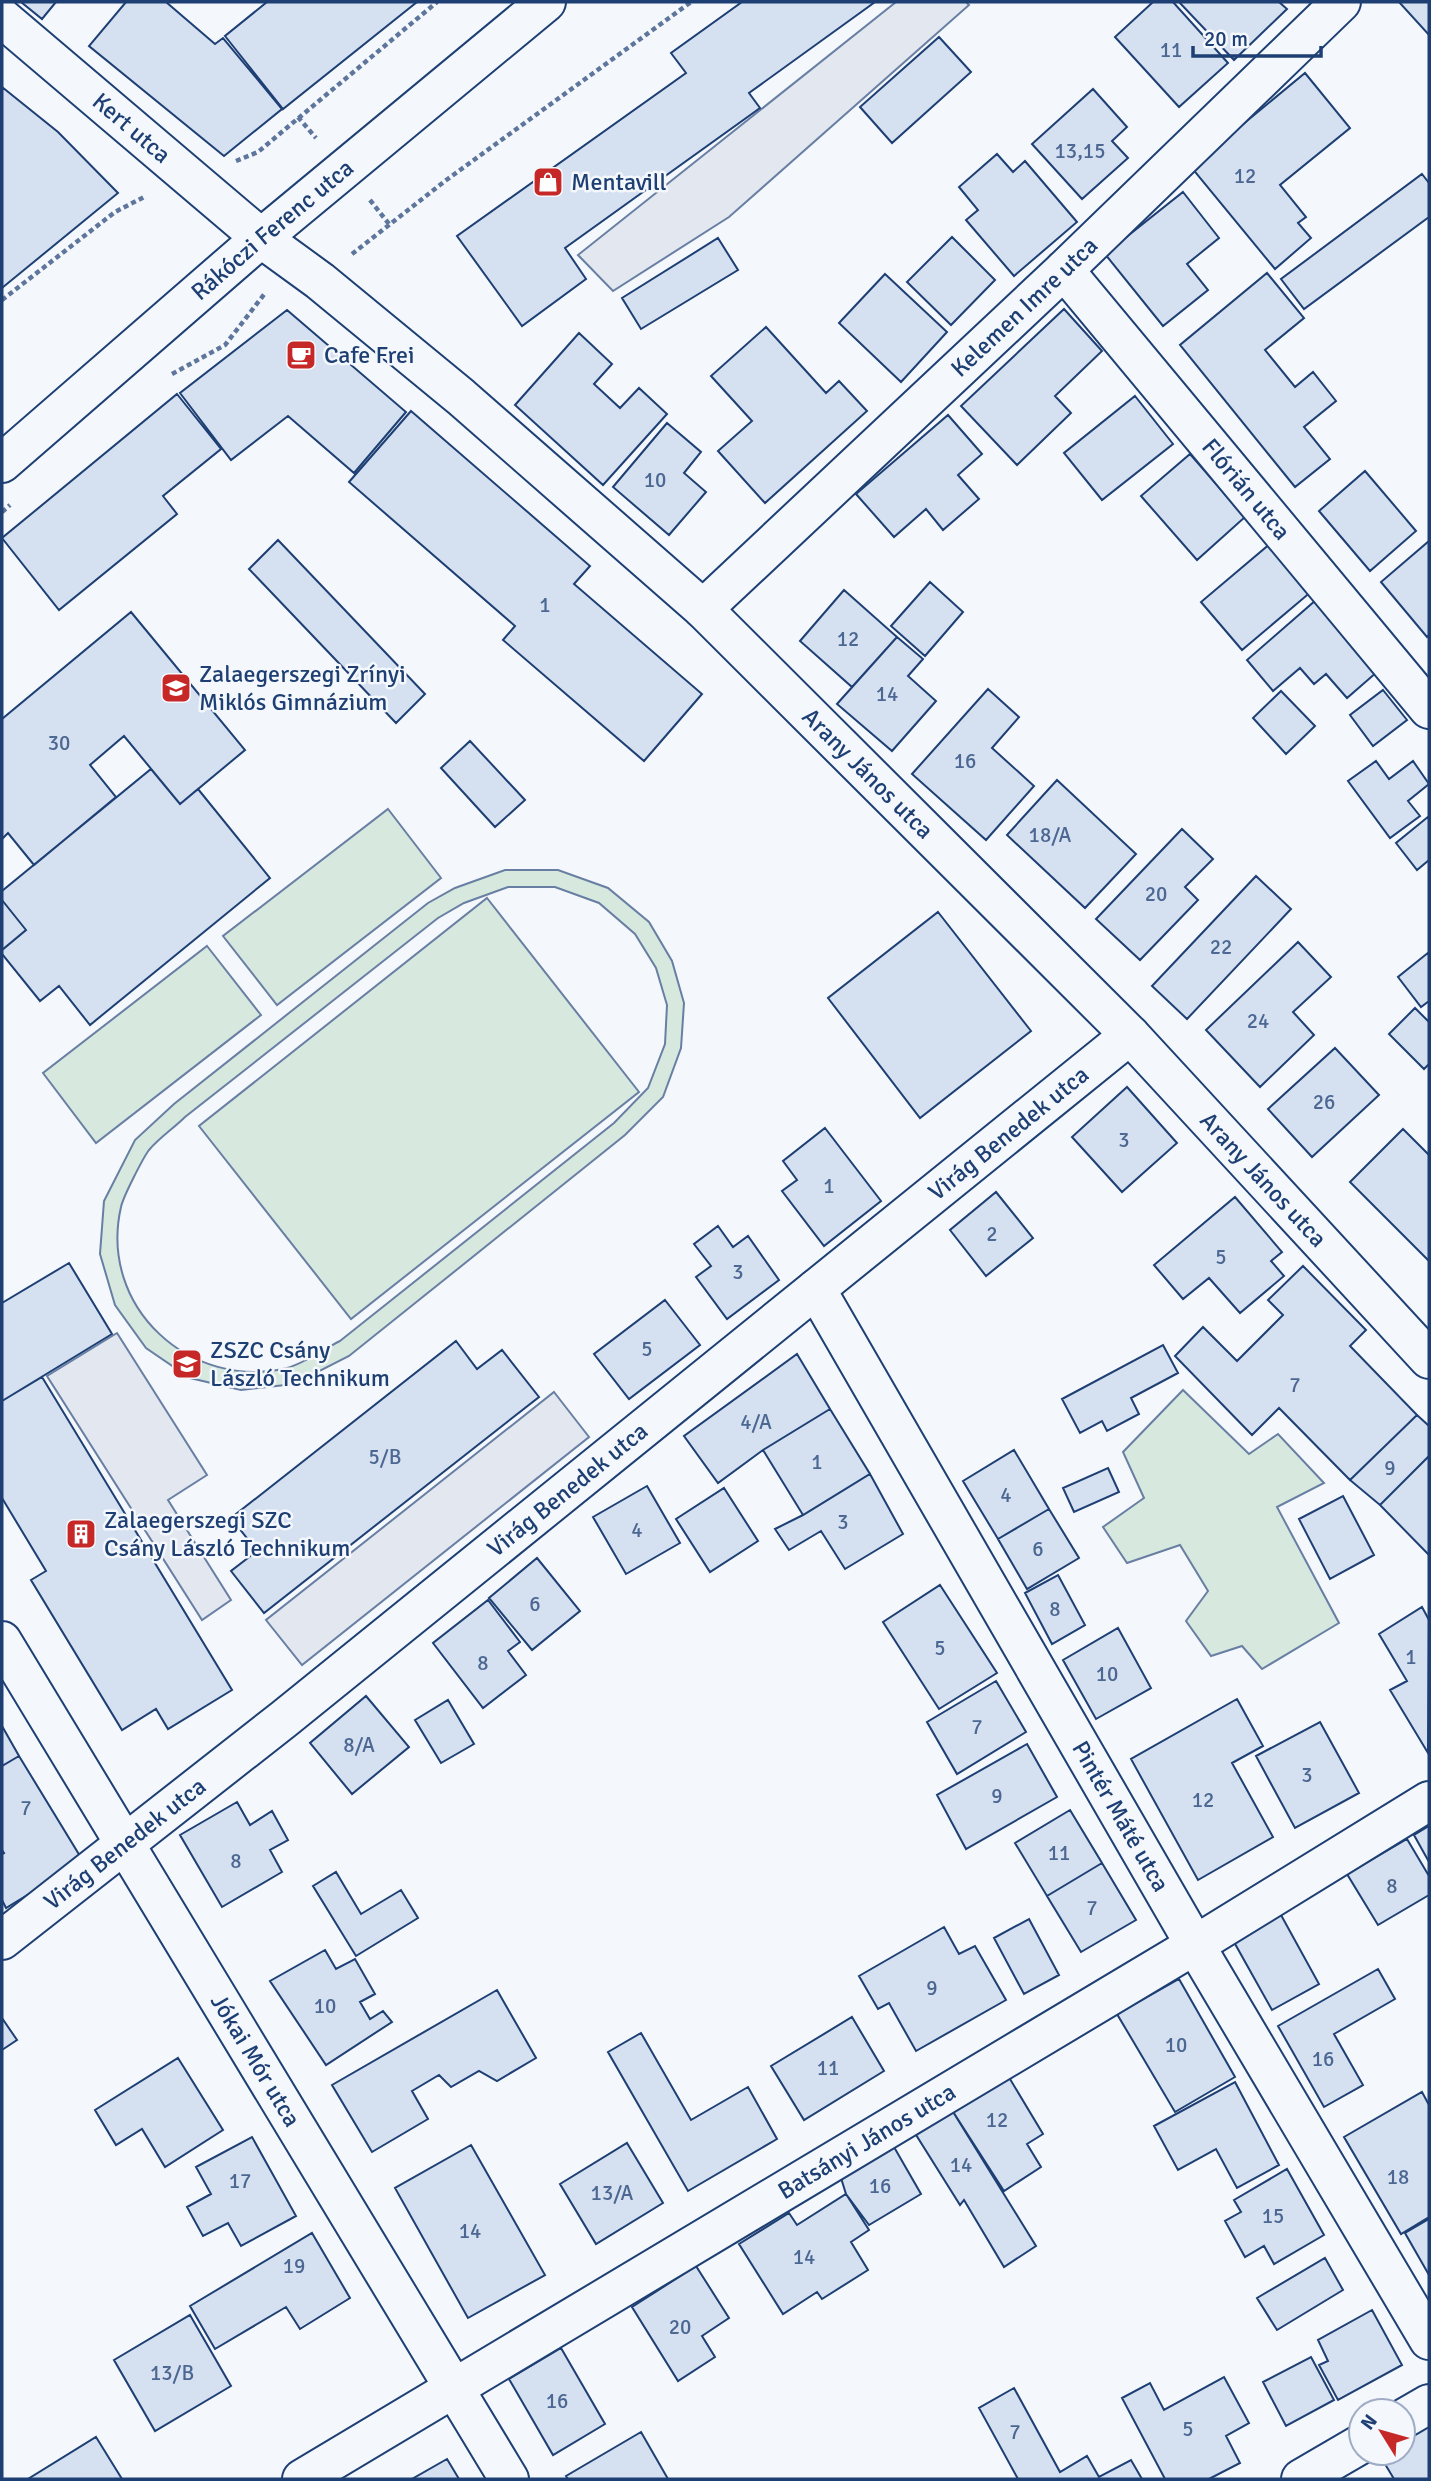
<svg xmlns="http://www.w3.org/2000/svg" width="1431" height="2481" viewBox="0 0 1431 2481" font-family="Signika,sans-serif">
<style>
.green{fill:#d7e8df;stroke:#687fa3;stroke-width:2;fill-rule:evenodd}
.parking{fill:#e3e8f0;stroke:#687fa3;stroke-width:2}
.building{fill:#d5e0f0;stroke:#1d3f73;stroke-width:2}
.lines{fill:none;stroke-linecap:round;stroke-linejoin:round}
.minor-casing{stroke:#1d3f73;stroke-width:42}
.primary-casing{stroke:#1d3f73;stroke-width:42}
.path{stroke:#5e769c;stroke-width:4.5;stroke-dasharray:5 3.5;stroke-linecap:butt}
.minor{stroke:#f4f7fb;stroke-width:38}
.primary{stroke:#f4f7fb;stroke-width:38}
.labels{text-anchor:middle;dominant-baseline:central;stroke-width:5;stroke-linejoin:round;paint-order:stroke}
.number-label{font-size:21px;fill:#4b6792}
.street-label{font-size:24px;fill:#1d3f73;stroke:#f4f7fb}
.poi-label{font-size:24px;fill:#1d3f73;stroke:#f4f7fb;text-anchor:start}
</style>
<rect width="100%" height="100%" fill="#f4f7fb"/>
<path class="green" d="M388 809 441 878 277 1005 223 936Z
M505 870H558L608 888 649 922 672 961 684 1003 681 1048 663 1097 625 1135 349 1356 294 1384 241 1390 190 1378 146 1348 115 1305 100 1254 104 1201 135 1140 174 1104 428 903 455 888ZM508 887H555L599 903 635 934 656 968 667 1005 665 1044 648 1088 614 1123 340 1341C324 1349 305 1363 287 1368 190 1391 98 1307 121 1207 123 1197 143 1158 149 1150 159 1138 174 1128 185 1117L438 918 464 903Z
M487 898 639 1092 351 1319 199 1126Z
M207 946 261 1015 96 1143 43 1073Z
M1183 1390 1249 1454 1278 1434 1324 1483 1277 1507 1339 1623 1262 1669 1242 1646 1211 1656 1186 1621 1208 1591 1180 1545 1127 1563 1103 1527 1144 1498 1123 1452Z"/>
<path class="parking" d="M896 2H966L969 5 729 217 613 291 578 255Z
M117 1333 207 1475 168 1500 231 1600 202 1620 47 1376Z
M554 1392 589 1437 302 1665 266 1620Z"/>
<path class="building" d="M21 2H56L42 19Z
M126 2H166L215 44 223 38 282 109 224 156 89 46Z
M267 2H417L283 109 225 36Z
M742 2H875L749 93 760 108 565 248 586 279 522 326 457 236 686 73 671 53Z
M1153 2H1173L1228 63 1179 107 1115 37Z
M1179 2H1279L1287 9 1234 60Z
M1399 2H1429V35Z
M939 37 971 72 892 143 860 107Z
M1305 73 1350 128 1280 185 1306 217 1298 223 1311 238 1275 269 1191 167Z
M2 87 58 132 118 193 2 288Z
M1093 89 1127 127 1112 141 1128 158 1082 199 1032 144Z
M997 154 1013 172 1025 161 1077 222 1014 276 966 220 978 210 959 187Z
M1422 174 1429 183V217L1304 309 1281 279Z
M1183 192 1219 238 1187 264 1208 290 1163 326 1105 254Z
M952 237 995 280 951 325 907 282Z
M718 238 738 270 641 329 622 298Z
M1267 273 1304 318 1265 350 1295 387 1313 372 1336 401 1304 427 1330 459 1295 487 1180 345Z
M885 274 947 332 901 382 839 323Z
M1064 309 1102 351 1055 396 1071 413 1017 465 961 406Z
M287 310 406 412 354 473 288 416 231 460 180 393Z
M766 327 826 393 839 381 867 411 765 503 718 451 752 421 711 376Z
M579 333 612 364 594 384 620 408 639 388 667 414 603 485 515 405Z
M177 394 221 449 163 496 177 514 59 610 2 538Z
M1135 396 1173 444 1102 500 1064 453Z
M411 411 590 566 574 584 702 694 644 761 503 640 515 626 349 482Z
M948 415 982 454 958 475 979 499 943 530 926 509 894 537 856 494Z
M667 423 701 452 684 473 706 492 669 535 613 487Z
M1190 454 1245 517 1197 560 1141 496Z
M1365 471 1416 531 1370 571 1319 511Z
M278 540 425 694 396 723 249 569Z
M1429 541V635L1427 637 1381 582Z
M1271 543 1312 591 1242 650 1201 602Z
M930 582 963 612 925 656 891 626Z
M844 590 897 637 852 687 800 641Z
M1316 600 1377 672 1347 698 1326 674 1314 684 1300 668 1273 691 1247 660Z
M131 612 245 750 180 804 124 736 90 765 116 797 34 865 8 833 2 839V719Z
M897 637 923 659 908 676 936 701 892 751 837 704Z
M988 689 1019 717 992 748 1034 786 986 840 912 774Z
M1383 690 1407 720 1373 746 1350 715Z
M1281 691 1315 726 1286 754 1253 718Z
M470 741 525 800 495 827 441 768Z
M1376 761 1389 779 1413 761 1429 784 1408 801 1420 816 1390 838 1348 781Z
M151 769 180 804 198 789 270 878 90 1025 59 986 40 1001 2 954V950L26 930 2 900V891Z
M1057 780 1136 854 1085 908 1007 835Z
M1429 816V860L1417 870 1396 843Z
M1182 829 1213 859 1185 887 1198 900 1140 960 1096 919Z
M1256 876 1291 909 1187 1019 1152 986Z
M2 900 26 930 2 950Z
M938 912 1031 1031 920 1118 828 998Z
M1298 942 1331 977 1293 1012 1314 1035 1260 1087 1206 1030Z
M1429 952V1001L1421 1007 1398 977Z
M1415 1008 1429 1022V1064L1424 1069 1389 1034Z
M1335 1048 1379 1095 1312 1157 1268 1109Z
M1127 1087 1177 1143 1122 1192 1072 1137Z
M825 1128 881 1201 824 1246 782 1191 797 1180 783 1161Z
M1403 1129 1429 1155V1261L1350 1182Z
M996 1192 1033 1238 986 1276 950 1230Z
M1235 1197 1282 1252 1271 1261 1284 1276 1240 1313 1209 1278 1183 1299 1154 1265Z
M718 1226 733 1247 748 1236 779 1280 727 1319 696 1277 711 1266 694 1244Z
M69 1263 112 1334 2 1401V1303Z
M1303 1266 1366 1330 1350 1346 1417 1415 1350 1480 1279 1408 1252 1435 1175 1356 1203 1327 1237 1361 1283 1315 1268 1300Z
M665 1300 700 1345 629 1399 594 1354Z
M456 1341 477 1369 502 1350 539 1397 264 1613 231 1571 257 1551 231 1518Z
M1163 1345 1178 1373 1131 1398 1139 1414 1107 1431 1102 1421 1080 1433 1062 1399Z
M797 1354 830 1409 763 1450 718 1483 684 1436Z
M42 1377 232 1690 168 1729 156 1709 122 1730 31 1580 46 1571 2 1498V1401Z
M830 1409 870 1474 803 1515 763 1450Z
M1417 1415 1429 1426V1456L1380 1505 1350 1480Z
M1014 1450 1049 1509 998 1539 963 1481Z
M1429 1456V1555L1380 1505Z
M1108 1468 1119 1492 1074 1512 1063 1488Z
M870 1474 903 1534 845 1569 821 1531 789 1550 775 1529 803 1515Z
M647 1486 680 1543 626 1574 593 1517Z
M724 1488 758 1541 710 1572 676 1519Z
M1343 1496 1374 1555 1330 1579 1299 1519Z
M1049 1509 1079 1558 1027 1589 998 1539Z
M537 1558 580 1611 532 1650 489 1598Z
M1058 1575 1085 1625 1052 1644 1025 1593Z
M940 1585 997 1673 939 1709 883 1622Z
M488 1600 520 1642 508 1651 526 1675 483 1708 433 1643Z
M1422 1607 1429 1620 1428 1753 1390 1690 1407 1681 1379 1634Z
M1118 1628 1151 1688 1096 1719 1063 1660Z
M996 1681 1026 1732 957 1774 927 1722Z
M366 1696 409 1747 352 1794 310 1743Z
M1237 1699 1263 1746 1232 1763 1273 1837 1198 1880 1131 1759Z
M448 1700 474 1744 441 1763 415 1720Z
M1320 1722 1359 1793 1295 1828 1256 1756Z
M2 1726 19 1756 2 1766Z
M1027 1744 1057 1797 966 1849 937 1795Z
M19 1756 83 1861 6 1908 2 1900V1854L4 1853 2 1850V1766Z
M237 1802 250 1825 272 1811 288 1840 270 1850 282 1872 222 1907 180 1835Z
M1070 1810 1102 1863 1047 1896 1015 1843Z
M1429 1826V1862L1414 1835Z
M1407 1839 1429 1876V1895L1378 1925 1347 1874Z
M1102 1863 1136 1920 1081 1952 1047 1896Z
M336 1872 361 1914 401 1890 418 1918 356 1956 313 1886Z
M1281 1915 1319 1984 1272 2010 1234 1942Z
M1029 1919 1059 1975 1024 1994 994 1938Z
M944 1927 959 1954 975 1946 1006 2000 916 2051 889 2003 878 2009 859 1976Z
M325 1950 336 1969 355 1959 375 1994 360 2002 370 2019 383 2011 392 2022 326 2065 270 1981Z
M1378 1969 1395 1999 1334 2034 1363 2085 1324 2107 1278 2026Z
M1179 1979 1235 2077 1175 2112 1117 2014Z
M497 1990 536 2058 497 2081 479 2071 451 2087 439 2075 412 2091 428 2119 372 2152 332 2085Z
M852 2017 884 2071 804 2120 771 2066Z
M2 2018 17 2040 2 2050Z
M641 2033 691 2120 748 2087 777 2139 688 2191 608 2052Z
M178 2058 223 2130 165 2167 142 2129 116 2145 95 2110Z
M1007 2074 1043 2134 1027 2144 1041 2167 1004 2191 950 2107Z
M1235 2082 1279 2165 1237 2188 1216 2149 1178 2170 1154 2126Z
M1422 2092 1429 2105V2217L1401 2234 1344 2137Z
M950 2107 1036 2246 1004 2267 964 2200 960 2205 913 2130Z
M252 2137 296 2216 241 2246 228 2223 203 2236 187 2207 211 2194 196 2167Z
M627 2143 663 2203 596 2244 560 2184Z
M471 2145 545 2275 468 2318 395 2188Z
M894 2147 921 2194 869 2225 846 2194 841 2178Z
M1287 2169 1324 2235 1274 2264 1264 2246 1245 2257 1225 2221 1241 2212 1234 2200Z
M846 2194 869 2230 851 2242 868 2270 822 2299 817 2292 783 2314 739 2244 789 2213 797 2225Z
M1429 2219V2275L1405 2233Z
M312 2233 350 2298 300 2329 286 2307 215 2349 190 2306Z
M1325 2258 1343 2290 1277 2330 1257 2298Z
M696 2266 729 2318 702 2336 715 2357 678 2381 632 2307Z
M1372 2310 1402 2365 1338 2400 1319 2365 1328 2361 1318 2340Z
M190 2315 231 2386 155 2431 114 2360Z
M561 2348 605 2424 553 2455 509 2379Z
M1311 2357 1334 2400 1286 2426 1263 2382Z
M1224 2377 1249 2423 1226 2436 1240 2463 1209 2479H1165L1122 2398 1150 2383 1164 2410Z
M1014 2388 1060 2472 1087 2456 1099 2477 1131 2460 1142 2479H1018L979 2408Z
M1429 2425V2479H1394L1379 2454 1403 2453V2440Z
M641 2432 668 2479H568L566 2476Z
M96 2437 122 2479H28Z
M447 2459 459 2479H412Z"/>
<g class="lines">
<g class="minor-casing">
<g id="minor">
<path id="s1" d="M2 18 261 238 320 281 461 397 703 609 1130 1035 1429 1359"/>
<path id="s2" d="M1064 270 1429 709"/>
<path id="s3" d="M703 609 1064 270 1341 2"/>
<path id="s4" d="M816 1289 1195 1945 1429 2340"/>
<path id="s5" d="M2 1641 509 2479"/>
<path id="s6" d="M2 1940 284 1719 1130 1035"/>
<path d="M1403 2419 1429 2404"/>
<path id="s7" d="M302 2479 1195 1945 1429 1801"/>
<path d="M1301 2479 1361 2444"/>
</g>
</g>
<g class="primary-casing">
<g id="primary">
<path id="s8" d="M2 463 261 238 546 2"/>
</g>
</g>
<path class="path" d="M298 117 316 138
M236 161 258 152 437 2
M370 200 389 224
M352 254 445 181 691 2
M2 300 115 212 146 196
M172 374 225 345 266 292
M2 512 10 505"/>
<use href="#minor" class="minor"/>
<use href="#primary" class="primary"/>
</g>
<defs>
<g id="shop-square" transform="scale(1.575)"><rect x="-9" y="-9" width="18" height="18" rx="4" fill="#c62828" stroke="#f4f7fb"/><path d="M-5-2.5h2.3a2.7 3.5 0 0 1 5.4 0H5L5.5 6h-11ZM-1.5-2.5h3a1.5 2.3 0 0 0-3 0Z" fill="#fff"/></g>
<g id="cafe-square" transform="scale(1.575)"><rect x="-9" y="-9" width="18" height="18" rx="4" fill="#c62828" stroke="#f4f7fb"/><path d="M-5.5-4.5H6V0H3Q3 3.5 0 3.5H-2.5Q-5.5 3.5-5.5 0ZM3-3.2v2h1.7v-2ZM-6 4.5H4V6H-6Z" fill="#fff"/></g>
<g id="school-square" transform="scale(1.575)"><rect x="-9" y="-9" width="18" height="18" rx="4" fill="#c62828" stroke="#f4f7fb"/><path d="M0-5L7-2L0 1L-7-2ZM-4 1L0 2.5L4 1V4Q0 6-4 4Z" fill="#fff"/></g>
<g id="building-square" transform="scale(1.575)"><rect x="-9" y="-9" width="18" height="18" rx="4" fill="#c62828" stroke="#f4f7fb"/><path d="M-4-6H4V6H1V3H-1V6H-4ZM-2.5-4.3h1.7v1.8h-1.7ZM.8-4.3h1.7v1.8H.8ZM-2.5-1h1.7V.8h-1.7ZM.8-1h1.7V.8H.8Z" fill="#fff"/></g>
</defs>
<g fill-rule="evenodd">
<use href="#shop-square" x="548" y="182"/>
<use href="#cafe-square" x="301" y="355"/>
<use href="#school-square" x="176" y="688"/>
<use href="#school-square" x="187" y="1364"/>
<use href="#building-square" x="81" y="1534"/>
</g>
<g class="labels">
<g class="number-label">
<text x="1171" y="50">11</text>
<text x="1080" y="151">13,15</text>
<text x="1245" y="176">12</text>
<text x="655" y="480">10</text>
<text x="545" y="605">1</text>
<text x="848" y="639">12</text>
<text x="887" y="694">14</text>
<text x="59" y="743">30</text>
<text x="965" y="761">16</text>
<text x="1050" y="835">18/A</text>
<text x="1156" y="894">20</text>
<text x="1221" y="947">22</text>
<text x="1258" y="1021">24</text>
<text x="1324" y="1102">26</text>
<text x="1124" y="1140">3</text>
<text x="829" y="1186">1</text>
<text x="992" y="1234">2</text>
<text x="1221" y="1257">5</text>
<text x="738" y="1272">3</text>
<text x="647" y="1349">5</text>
<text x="1295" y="1385">7</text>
<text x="756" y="1422">4/A</text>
<text x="385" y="1457">5/B</text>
<text x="817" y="1462">1</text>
<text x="1390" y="1468">9</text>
<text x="1006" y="1495">4</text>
<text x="843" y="1522">3</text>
<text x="637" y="1530">4</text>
<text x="1038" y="1549">6</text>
<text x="535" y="1604">6</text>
<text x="1055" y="1609">8</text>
<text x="940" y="1648">5</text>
<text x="1411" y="1657">1</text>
<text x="483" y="1663">8</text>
<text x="1107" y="1674">10</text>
<text x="977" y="1727">7</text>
<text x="359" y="1745">8/A</text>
<text x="1307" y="1775">3</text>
<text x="997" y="1796">9</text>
<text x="1203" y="1800">12</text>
<text x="26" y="1808">7</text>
<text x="1059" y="1853">11</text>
<text x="236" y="1861">8</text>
<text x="1392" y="1886">8</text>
<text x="1092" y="1908">7</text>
<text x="932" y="1988">9</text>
<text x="325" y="2006">10</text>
<text x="1176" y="2045">10</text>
<text x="1323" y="2059">16</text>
<text x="828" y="2068">11</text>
<text x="997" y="2120">12</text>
<text x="961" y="2165">14</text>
<text x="1398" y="2177">18</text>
<text x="240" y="2181">17</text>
<text x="880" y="2186">16</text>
<text x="612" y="2193">13/A</text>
<text x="1273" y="2216">15</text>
<text x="470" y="2231">14</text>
<text x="804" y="2257">14</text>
<text x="294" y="2266">19</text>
<text x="680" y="2327">20</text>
<text x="172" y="2373">13/B</text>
<text x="557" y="2401">16</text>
<text x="1188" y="2429">5</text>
<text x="1015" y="2432">7</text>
</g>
<g class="street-label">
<text stroke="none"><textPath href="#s1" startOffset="170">Kert utca</textPath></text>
<text stroke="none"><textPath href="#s8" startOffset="357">Rákóczi Ferenc utca</textPath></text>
<text stroke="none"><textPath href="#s3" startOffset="441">Kelemen Imre utca</textPath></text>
<text stroke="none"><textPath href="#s2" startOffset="285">Flórián utca</textPath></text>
<text stroke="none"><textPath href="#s1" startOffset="1150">Arany János utca</textPath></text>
<text stroke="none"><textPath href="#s6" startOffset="1290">Virág Benedek utca</textPath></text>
<text stroke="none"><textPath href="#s1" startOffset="1717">Arany János utca</textPath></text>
<text stroke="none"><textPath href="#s6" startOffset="723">Virág Benedek utca</textPath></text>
<text stroke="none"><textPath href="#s4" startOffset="609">Pintér Máté utca</textPath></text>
<text stroke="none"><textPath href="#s6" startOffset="156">Virág Benedek utca</textPath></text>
<text stroke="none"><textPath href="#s5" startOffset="490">Jókai Mór utca</textPath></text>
<text stroke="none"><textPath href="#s7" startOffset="658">Batsányi János utca</textPath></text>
</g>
<g class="poi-label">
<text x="571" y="182">Mentavill</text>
<text x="324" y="355">Cafe Frei</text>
<text x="199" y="674">Zalaegerszegi Zrínyi<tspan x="199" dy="28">Miklós Gimnázium</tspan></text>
<text x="210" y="1350">ZSZC Csány<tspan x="210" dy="28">László Technikum</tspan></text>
<text x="104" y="1520">Zalaegerszegi SZC<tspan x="104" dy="28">Csány László Technikum</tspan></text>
</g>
</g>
<rect width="1431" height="2481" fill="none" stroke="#1d3f73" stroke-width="7"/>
<g transform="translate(1382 2432) rotate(307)"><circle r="33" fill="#f4f7fb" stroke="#9eadc5" stroke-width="2"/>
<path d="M0-5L12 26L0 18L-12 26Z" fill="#c62828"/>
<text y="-10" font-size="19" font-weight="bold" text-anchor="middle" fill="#1d3f73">N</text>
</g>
<path d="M1193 46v10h128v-10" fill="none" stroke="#1d3f73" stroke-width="3.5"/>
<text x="1204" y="46" font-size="21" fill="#1d3f73" stroke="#f4f7fb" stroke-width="5" paint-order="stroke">20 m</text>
</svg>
